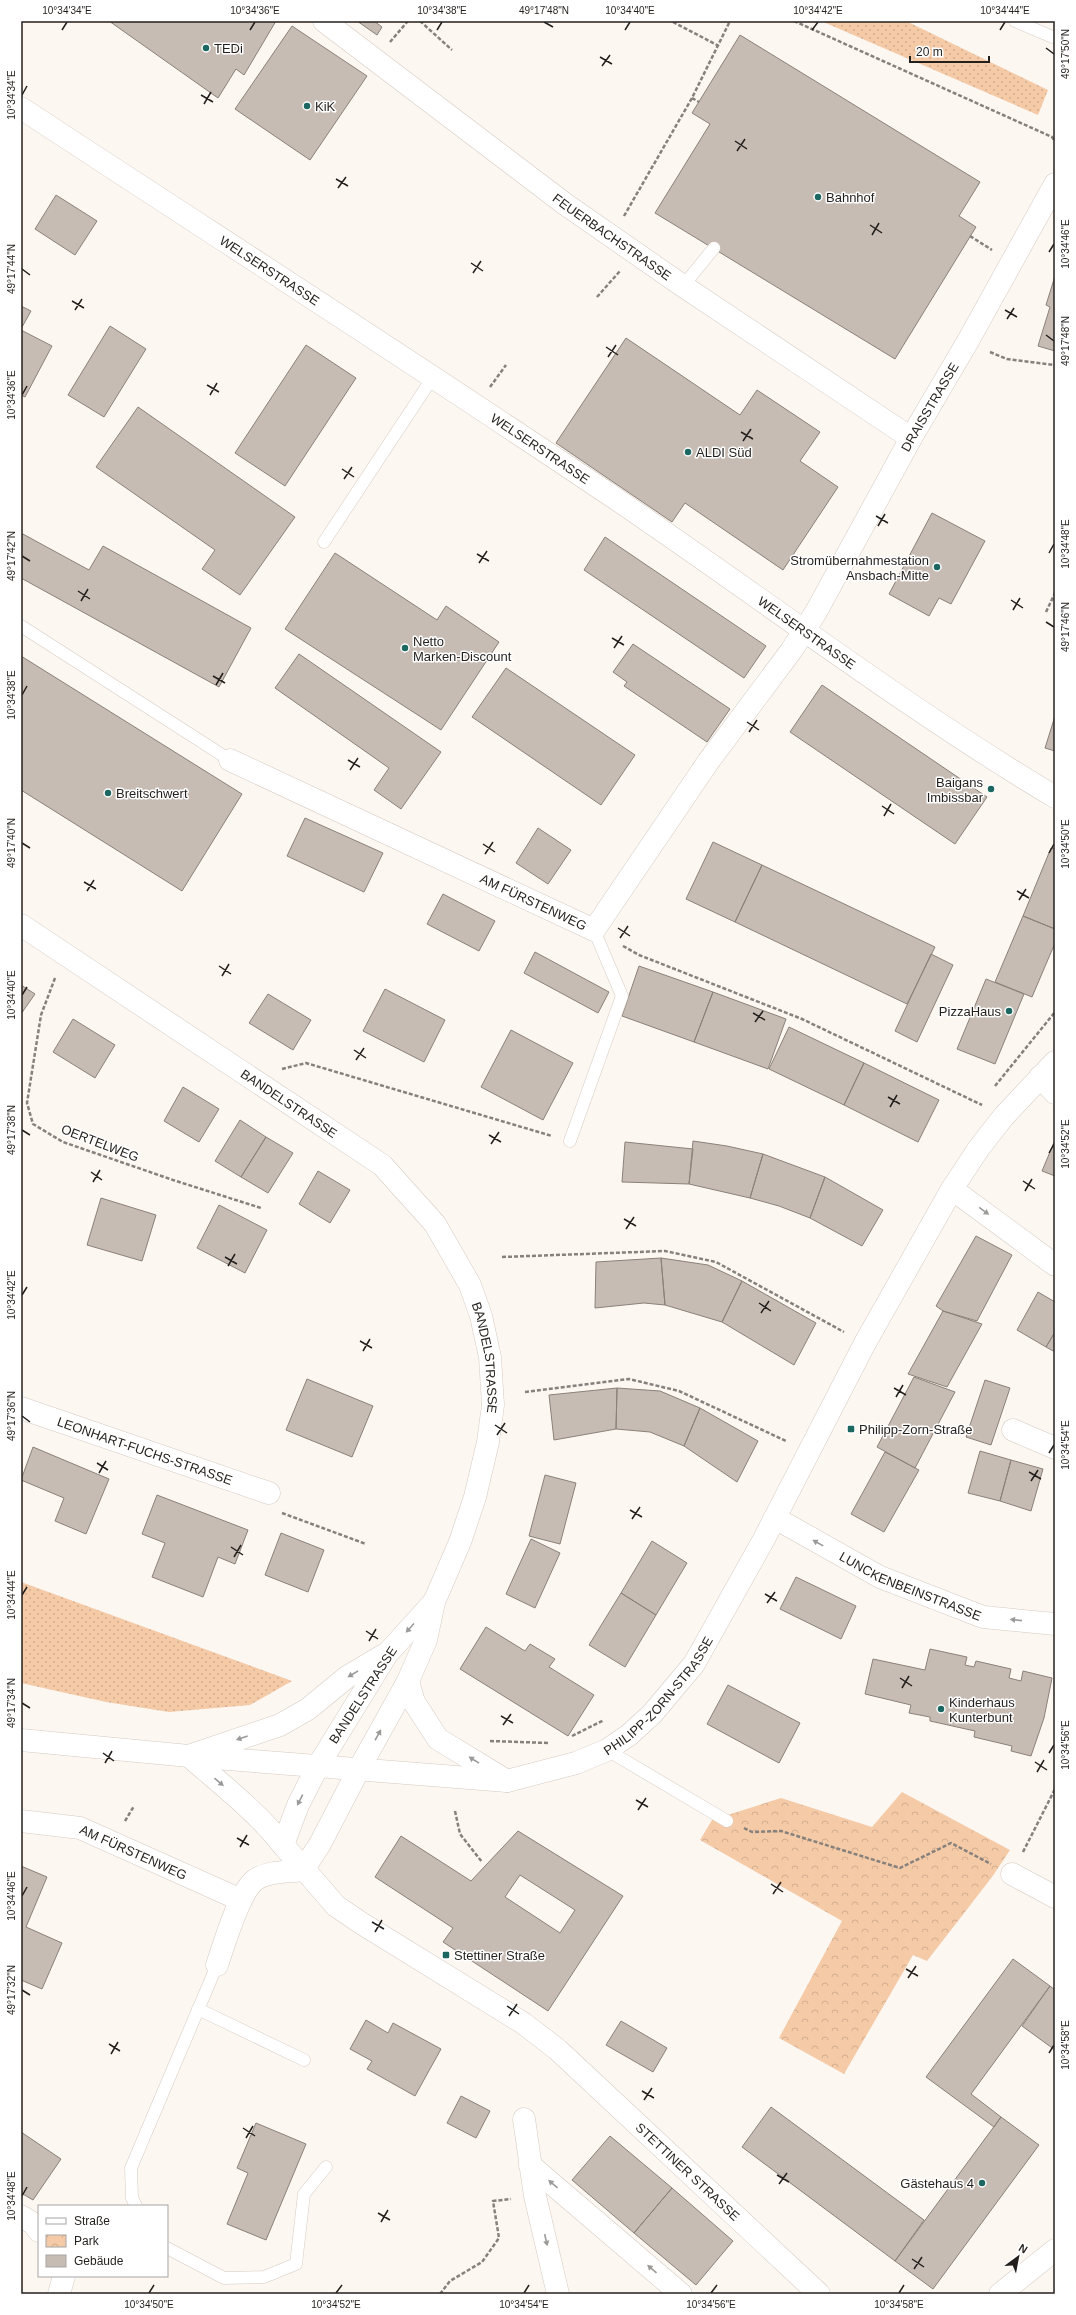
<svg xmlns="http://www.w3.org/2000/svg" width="1076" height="2315" viewBox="0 0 1076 2315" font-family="Arial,sans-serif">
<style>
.grass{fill:url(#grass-dots)}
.park{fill:url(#park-crowns)}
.building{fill:#c6bcb4;stroke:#8a8179;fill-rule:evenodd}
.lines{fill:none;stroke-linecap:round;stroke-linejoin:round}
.service-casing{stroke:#d5cbc2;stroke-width:13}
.minor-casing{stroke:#d5cbc2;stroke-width:23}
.tertiary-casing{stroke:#d5cbc2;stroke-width:23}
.secondary-casing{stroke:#d5cbc2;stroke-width:23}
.path{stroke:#86817d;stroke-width:2.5;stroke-dasharray:4 2;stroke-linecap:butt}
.service{stroke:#fff;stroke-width:12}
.minor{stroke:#fff;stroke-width:22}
.tertiary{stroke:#fff;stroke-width:22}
.secondary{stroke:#fff;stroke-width:22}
.oneway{fill:#9c9a99}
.ticks{fill:none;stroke:#231f1c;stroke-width:1.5}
.poi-dot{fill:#1c6761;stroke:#fff;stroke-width:1.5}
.labels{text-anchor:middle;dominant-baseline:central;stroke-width:3;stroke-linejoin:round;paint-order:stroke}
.poi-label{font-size:13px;fill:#231f1c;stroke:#fff;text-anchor:start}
.street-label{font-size:13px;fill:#231f1c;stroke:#fff}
.neatline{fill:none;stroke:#231f1c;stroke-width:1.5}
.ticks-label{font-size:10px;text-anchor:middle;fill:#231f1c}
</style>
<defs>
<pattern id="grass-dots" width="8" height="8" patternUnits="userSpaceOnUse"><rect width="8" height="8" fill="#f5caa7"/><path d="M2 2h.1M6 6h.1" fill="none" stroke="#d2ad8f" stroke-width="1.8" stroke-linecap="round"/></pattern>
<pattern id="park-crowns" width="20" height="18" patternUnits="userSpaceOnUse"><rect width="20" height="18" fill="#f5caa7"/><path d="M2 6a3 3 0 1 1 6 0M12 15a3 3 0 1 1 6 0" fill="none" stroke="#d2ad8f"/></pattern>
</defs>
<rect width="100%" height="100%" fill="#fdf7f2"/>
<path class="grass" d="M821 21H906L1048 90 1038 115Z
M21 1582 292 1681 250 1705 169 1712 106 1702 21 1683Z"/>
<path class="park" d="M902 1792 1010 1850 992 1877 927 1961 913 1955 844 2074 779 2038 842 1921 700 1840 712 1820 781 1798 872 1827Z"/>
<path class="building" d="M109 21H276L244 75 236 69 218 98Z
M357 21H374L382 27 377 35Z
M292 26 367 76 310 160 235 109Z
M740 35 980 182 959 216 976 227 895 359 655 213 710 124 692 113Z
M56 195 97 221 75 255 35 229Z
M1055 276V351L1038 346 1050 307 1046 305Z
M21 306 31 311 21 329Z
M110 326 146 349 104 417 68 395Z
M21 330 52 346 25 397 21 395Z
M626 338 740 415 757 390 820 432 800 461 838 487 783 570 685 503 672 522 556 443Z
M306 345 356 378 285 486 235 453Z
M138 407 295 517 240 595 202 569 215 550 96 467Z
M932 513 985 541 951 604 939 598 929 616 889 594Z
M21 533 89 570 103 546 251 628 219 687 21 578Z
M605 537 766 646 744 678 584 570Z
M335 553 437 620 446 606 499 642 441 730 285 629Z
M633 644 730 709 707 742 624 686 627 682 613 672Z
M299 654 441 752 401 809 374 790 389 768 275 688Z
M21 656 242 794 182 891 21 790Z
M506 668 635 755 601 805 472 717Z
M822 685 987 797 955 844 790 732Z
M1055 716V751L1045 748Z
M305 818 383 853 364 892 287 856Z
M538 828 571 850 548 884 516 863Z
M713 842 762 865 735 922 686 899Z
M1051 848 1055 849V929L1023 916Z
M762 865 935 947 907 1004 735 922Z
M443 894 495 921 479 951 427 924Z
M1023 916 1055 929V943L1032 997 995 982Z
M535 952 609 992 598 1013 524 973Z
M931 954 953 965 917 1042 895 1031Z
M639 966 713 992 694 1042 622 1016Z
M986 979 1024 994 995 1064 957 1049Z
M21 985 35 994 21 1014Z
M385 989 445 1020 424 1062 363 1031Z
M713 992 786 1019 768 1069 694 1042Z
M268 994 311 1020 293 1050 249 1023Z
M73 1019 115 1045 95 1078 53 1052Z
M789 1027 864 1063 844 1105 769 1069Z
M511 1030 573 1063 543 1120 481 1087Z
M864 1063 939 1100 918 1142 844 1105Z
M183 1087 219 1109 199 1142 164 1121Z
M240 1120 266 1137 241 1177 215 1161Z
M266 1137 293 1153 268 1193 241 1177Z
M1055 1140V1176L1042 1171Z
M693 1141 727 1146 763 1154 750 1198 689 1184Z
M625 1142 693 1149 689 1184 622 1182Z
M763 1154 825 1177 810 1218 779 1206 750 1198Z
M318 1171 350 1190 330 1223 299 1204Z
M825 1177 883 1210 862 1246 810 1218Z
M101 1198 156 1215 142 1261 87 1245Z
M219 1205 267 1230 245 1273 197 1248Z
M976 1236 1012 1255 977 1321 943 1311 936 1306Z
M661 1258 708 1265 742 1281 722 1322 665 1305Z
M661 1258 665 1305 644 1303 595 1308 596 1262Z
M742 1281 816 1323 794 1365 722 1322Z
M1038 1292 1055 1302V1332L1046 1347 1017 1330Z
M943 1311 982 1324 947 1387 908 1374Z
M1055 1332V1352L1046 1347Z
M914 1377 955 1392 915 1468 877 1447Z
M307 1379 373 1406 352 1457 286 1430Z
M985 1380 1010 1388 991 1445 966 1437Z
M617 1388 660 1391 700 1408 684 1446 650 1432 616 1429Z
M617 1388 616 1429 554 1440 549 1395Z
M700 1408 758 1441 737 1482 684 1446Z
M33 1447 109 1479 86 1534 55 1521 64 1498 21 1480Z
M980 1451 1011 1460 1000 1501 968 1493Z
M885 1452 919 1470 884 1532 851 1514Z
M1011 1460 1043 1469 1031 1511 1000 1501Z
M545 1475 576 1483 560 1544 529 1536Z
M157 1495 248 1530 235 1564 218 1557 203 1597 152 1577 165 1543 142 1534Z
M281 1533 324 1550 308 1592 265 1575Z
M531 1539 560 1553 535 1608 506 1594Z
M652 1541 687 1563 656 1615 621 1593Z
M796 1577 856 1606 841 1639 780 1609Z
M621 1593 656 1615 625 1667 589 1645Z
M486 1627 525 1651 530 1644 555 1659 549 1667 594 1695 568 1736 460 1669Z
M930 1649 967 1657 965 1665 974 1667 976 1661 1011 1669 1009 1678 1021 1681 1023 1671 1052 1678 1044 1718 1031 1756 1011 1751 1012 1746 974 1737 975 1731 930 1721V1717L909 1713 911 1705 865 1694 873 1659 925 1670Z
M728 1685 800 1723 779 1763 707 1724Z
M518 1831 623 1896 548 2011 443 1942 453 1928 375 1877 401 1836 471 1881ZM520 1875 575 1910 560 1933 505 1897Z
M21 1866 47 1877 26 1927 62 1943 42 1989 21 1980Z
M1013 1959 1050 1986 971 2094 1001 2117 994 2127 926 2077Z
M1050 1986 1055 1990V2050L1022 2026Z
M366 2020 388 2033 393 2023 441 2049 415 2096 367 2069 372 2061 350 2049Z
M621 2021 667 2048 653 2072 606 2045Z
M461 2096 490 2111 476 2138 447 2123Z
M771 2107 924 2220 895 2261 742 2147Z
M1001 2117 1039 2145 933 2289 895 2261Z
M256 2123 306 2144 266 2240 227 2224 248 2173 237 2168Z
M21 2132 61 2159 33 2200 21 2193Z
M610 2136 672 2188 634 2233 572 2180Z
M672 2188 733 2241 696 2285 634 2233Z"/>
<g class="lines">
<g class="service-casing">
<path id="service" d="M1015 21 1055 38
M683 286 714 248
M324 542 433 377
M21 626 230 760
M570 1141 622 996 594 930
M607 1750 727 1821
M198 2009 304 2060
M136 2206 132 2198 131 2168 217 1965
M167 2248 224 2278 264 2277 296 2264 304 2194 326 2167"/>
</g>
<g class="minor-casing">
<g id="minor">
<path id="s1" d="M324 21 565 204 683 286 911 438"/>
<path id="s2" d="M21 108C219 238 419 366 616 499 762 598 903 706 1055 797"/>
<path id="s3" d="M230 760 594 930 708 762 791 651 816 612 911 438 968 341 1055 184"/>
<path d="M1040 1077 1055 1093"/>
<path d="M952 1189 1055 1265"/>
<path id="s4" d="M21 1408 269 1493"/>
<path d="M1013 1430 1055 1448"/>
<path id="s5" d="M775 1518 880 1577 983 1617 1055 1624"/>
<path d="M189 1756C222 1785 256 1811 283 1845"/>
<path id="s6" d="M318 1766 298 1805 283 1845 336 1906 361 1923 523 2023 558 2050 819 2294"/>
<path id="s7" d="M21 1821 80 1828 241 1900"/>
<path d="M303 1870 320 1844 359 1769"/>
<path d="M1012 1874 1055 1897"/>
<path d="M217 1965C224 1945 239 1892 255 1880 267 1871 289 1872 303 1870"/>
<path d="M524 2119 535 2196 558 2294"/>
<path d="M530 2165 681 2294"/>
<path d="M21 2216 34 2224 39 2231"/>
<path d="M59 2294 64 2276"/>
<path d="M1000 2294 1055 2250"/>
</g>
</g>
<g class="tertiary-casing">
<g id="tertiary">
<path id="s8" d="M21 925 382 1165 435 1224 470 1285 481 1316 490 1357 493 1405 488 1442 475 1497 460 1542 434 1602 387 1654 318 1766"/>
<path d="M408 1681 414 1702 438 1739 507 1781"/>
<path d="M189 1756 280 1725 308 1709 347 1677 384 1655"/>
<path d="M359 1769 408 1681 426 1640 434 1602"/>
</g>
</g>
<g class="secondary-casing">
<g id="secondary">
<path id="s9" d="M21 1740 189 1756 507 1781 576 1763 607 1750 629 1735 652 1714 694 1664 764 1539 865 1343 952 1189 979 1148 1004 1116 1055 1062"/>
</g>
</g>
<path class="path" d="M420 21 452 50
M794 21 1052 137 1055 142
M673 22 717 45
M390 42 408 21
M692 98 699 102
M624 216 692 98 730 21
M970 236 992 250
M597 297 620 271
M990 352 1007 359 1055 365
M490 387 506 365
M1046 612 1055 593
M623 946 639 955 802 1019 982 1105
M55 978 41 1015 27 1103 33 1124 63 1142 173 1180 261 1208
M282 1069 306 1063 552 1136
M995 1086 1055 1012
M502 1257 665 1251 716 1262 844 1332
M525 1392 629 1379 679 1391 786 1441
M282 1513 366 1544
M572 1736 604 1720
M490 1741 549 1743
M455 1811 460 1834 482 1862
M125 1821 134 1806
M744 1828 752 1832 781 1831 900 1868 951 1843 991 1864
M1023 1852 1055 1789
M440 2294 450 2281 482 2262 499 2238 493 2201 511 2199"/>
<use href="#service" class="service"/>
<use href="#minor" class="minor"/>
<use href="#tertiary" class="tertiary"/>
<use href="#secondary" class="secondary"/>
</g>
<defs><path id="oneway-solid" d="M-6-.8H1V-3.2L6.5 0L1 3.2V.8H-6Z"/></defs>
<g class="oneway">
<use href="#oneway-solid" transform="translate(984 1211) rotate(36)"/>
<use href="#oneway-solid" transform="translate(818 1543) rotate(-151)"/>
<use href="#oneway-solid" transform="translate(1016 1620) rotate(-174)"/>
<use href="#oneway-solid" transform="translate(410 1628) rotate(132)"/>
<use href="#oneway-solid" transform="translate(353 1674) rotate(149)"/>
<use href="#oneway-solid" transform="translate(378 1735) rotate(-61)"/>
<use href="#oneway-solid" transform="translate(242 1738) rotate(161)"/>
<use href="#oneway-solid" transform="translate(474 1760) rotate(-148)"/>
<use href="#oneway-solid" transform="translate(219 1782) rotate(41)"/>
<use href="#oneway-solid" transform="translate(300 1800) rotate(117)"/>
<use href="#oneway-solid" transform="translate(553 2184) rotate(-139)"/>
<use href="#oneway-solid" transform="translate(546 2240) rotate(77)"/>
<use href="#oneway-solid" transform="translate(652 2269) rotate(-139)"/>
</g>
<path class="ticks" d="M544 22 553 27M62 30 67 22M250 30 255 22M437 30 442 22M625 30 630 22M812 30 818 22M1000 30 1005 22M1046 48 1054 54M600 57 612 64M602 66 610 55M22 95 27 86M201 95 213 102M204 104 211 92M735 141 747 149M737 151 745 139M336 179 348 186M338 188 346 177M870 225 882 233M872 235 879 223M1049 252 1054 244M471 263 483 271M22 269 30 275M473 273 481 261M72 301 84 308M75 310 82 299M1005 310 1017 317M1007 319 1014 308M1046 335 1054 341M606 347 618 355M608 357 616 345M207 385 219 392M22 395 27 386M210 395 217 383M741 432 753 439M743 441 751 429M342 469 354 477M344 479 352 467M876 516 888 523M878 526 885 514M1049 553 1054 544M477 554 489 561M22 556 30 561M479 563 487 551M78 591 90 599M1011 600 1023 608M81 601 88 589M1013 610 1020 598M1046 622 1054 627M612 638 624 645M614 648 622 636M213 676 225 683M216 685 223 673M22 695 27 686M747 722 759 730M749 732 757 720M348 760 360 767M350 770 358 758M882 806 894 814M884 816 891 804M22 843 30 848M483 844 495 852M1049 853 1054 844M485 854 493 842M84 882 96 889M87 891 94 880M1017 891 1029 898M1019 900 1026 889M618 928 630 936M620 938 628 926M219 966 231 974M222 976 229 964M22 995 27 987M753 1013 765 1020M755 1022 763 1011M354 1050 366 1058M356 1060 364 1048M888 1097 900 1104M890 1107 897 1095M22 1130 30 1135M489 1135 501 1142M491 1144 499 1132M1049 1153 1054 1144M91 1172 102 1180M1023 1181 1035 1189M93 1182 100 1170M1025 1191 1032 1179M624 1219 636 1226M626 1229 634 1217M225 1257 237 1264M228 1266 235 1254M22 1295 27 1287M759 1303 771 1311M761 1313 769 1301M360 1341 372 1348M363 1351 370 1339M894 1388 906 1395M896 1397 903 1385M22 1416 30 1422M495 1425 507 1433M497 1435 505 1423M1049 1453 1054 1445M97 1463 108 1470M1029 1472 1041 1479M99 1473 106 1461M1031 1481 1038 1470M630 1510 642 1517M632 1519 640 1507M231 1547 243 1555M234 1557 241 1545M765 1594 777 1601M22 1595 27 1587M767 1603 775 1592M366 1631 378 1639M369 1641 376 1629M900 1678 912 1686M902 1688 909 1676M22 1703 30 1708M501 1716 513 1723M503 1725 511 1714M103 1753 114 1761M1049 1753 1054 1745M1035 1762 1047 1770M105 1763 112 1751M1037 1772 1044 1760M636 1800 648 1807M638 1810 646 1798M237 1838 249 1845M240 1847 247 1835M771 1884 783 1892M773 1894 781 1882M22 1896 27 1887M372 1922 384 1929M375 1932 382 1920M906 1969 918 1976M908 1978 916 1966M22 1990 30 1995M507 2006 519 2014M509 2016 517 2004M109 2044 120 2051M1049 2053 1054 2045M111 2054 118 2042M642 2091 654 2098M644 2100 652 2088M243 2128 255 2136M246 2138 253 2126M777 2175 789 2182M779 2184 787 2173M22 2196 27 2187M378 2213 390 2220M381 2222 388 2210M912 2259 924 2267M914 2269 922 2257M149 2293 154 2285M336 2293 342 2285M524 2293 529 2285M711 2293 717 2285M899 2293 904 2285"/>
<g class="poi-dot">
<circle cx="206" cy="48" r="4"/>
<circle cx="307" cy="106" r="4"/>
<circle cx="818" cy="197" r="4"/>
<circle cx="688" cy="452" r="4"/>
<circle cx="937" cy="567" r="4"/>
<circle cx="405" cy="648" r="4"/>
<circle cx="991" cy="789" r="4"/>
<circle cx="108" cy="793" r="4"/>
<circle cx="1009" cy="1011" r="4"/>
<rect x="847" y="1425" width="8" height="8" rx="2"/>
<circle cx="941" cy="1709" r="4"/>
<rect x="442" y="1951" width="8" height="8" rx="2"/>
<circle cx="982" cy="2183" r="4"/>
</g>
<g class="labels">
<g class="poi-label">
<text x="214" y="48">TEDi</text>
<text x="315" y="106">KiK</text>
<text x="826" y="197">Bahnhof</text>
<text x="696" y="452">ALDI Süd</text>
<text x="929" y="560" text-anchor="end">Stromübernahmestation<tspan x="929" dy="15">Ansbach-Mitte</tspan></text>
<text x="413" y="641">Netto<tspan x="413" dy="15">Marken-Discount</tspan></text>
<text x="983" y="782" text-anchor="end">Baigans<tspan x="983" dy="15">Imbissbar</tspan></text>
<text x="116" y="793">Breitschwert</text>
<text x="1001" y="1011" text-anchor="end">PizzaHaus</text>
<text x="859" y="1429">Philipp-Zorn-Straße</text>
<text x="949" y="1702">Kinderhaus<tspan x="949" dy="15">Kunterbunt</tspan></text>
<text x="454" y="1955">Stettiner Straße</text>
<text x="974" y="2183" text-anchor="end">Gästehaus 4</text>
</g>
<g class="street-label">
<text stroke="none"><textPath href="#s1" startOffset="360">FEUERBACHSTRASSE</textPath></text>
<text stroke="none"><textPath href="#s2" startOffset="297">WELSERSTRASSE</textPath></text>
<text stroke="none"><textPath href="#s3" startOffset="1024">DRAISSTRASSE</textPath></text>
<text stroke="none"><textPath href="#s2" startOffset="621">WELSERSTRASSE</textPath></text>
<text stroke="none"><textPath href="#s2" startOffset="945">WELSERSTRASSE</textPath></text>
<text stroke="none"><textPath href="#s3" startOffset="335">AM FÜRSTENWEG</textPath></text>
<text stroke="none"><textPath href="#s8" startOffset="322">BANDELSTRASSE</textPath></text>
<text transform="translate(100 1143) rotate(21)">OERTELWEG</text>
<text stroke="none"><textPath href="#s8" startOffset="658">BANDELSTRASSE</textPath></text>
<text stroke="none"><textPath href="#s4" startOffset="131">LEONHART-FUCHS-STRASSE</textPath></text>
<text stroke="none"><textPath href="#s5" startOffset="152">LUNCKENBEINSTRASSE</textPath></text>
<text stroke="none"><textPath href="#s9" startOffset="668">PHILIPP-ZORN-STRASSE</textPath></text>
<text transform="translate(363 1695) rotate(-57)">BANDELSTRASSE</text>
<text stroke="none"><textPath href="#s7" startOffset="118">AM FÜRSTENWEG</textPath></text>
<text stroke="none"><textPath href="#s6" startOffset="610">STETTINER STRASSE</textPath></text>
</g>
</g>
<rect width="1076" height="2315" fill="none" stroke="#ffffff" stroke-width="44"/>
<rect x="38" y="2205" width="130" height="72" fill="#ffffff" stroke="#a7a5a4"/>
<rect x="46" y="2218" width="20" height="6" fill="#ffffff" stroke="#a7a5a4"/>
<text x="74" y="2225" font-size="12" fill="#231f1c">Straße</text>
<rect x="46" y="2235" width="20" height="12" fill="url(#park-crowns)" stroke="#a7a5a4"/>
<text x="74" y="2245" font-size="12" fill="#231f1c">Park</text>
<rect x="46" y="2255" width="20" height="12" fill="#c6bcb4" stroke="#a7a5a4"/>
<text x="74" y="2265" font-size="12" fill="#231f1c">Gebäude</text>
<g transform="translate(1018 2257) rotate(32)" stroke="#ffffff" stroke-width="3" paint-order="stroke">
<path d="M0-3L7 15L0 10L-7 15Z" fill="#231f1c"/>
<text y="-6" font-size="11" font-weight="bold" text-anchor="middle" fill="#231f1c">N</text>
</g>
<path d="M910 56v6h79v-6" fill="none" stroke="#231f1c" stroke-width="2"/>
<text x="916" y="56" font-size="12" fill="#231f1c" stroke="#ffffff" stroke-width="3" paint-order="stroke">20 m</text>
<rect x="22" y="22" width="1032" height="2271" class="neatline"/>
<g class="ticks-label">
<text x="67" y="14">10°34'34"E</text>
<text x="255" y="14">10°34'36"E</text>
<text x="442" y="14">10°34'38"E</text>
<text x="544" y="14">49°17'48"N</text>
<text x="630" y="14">10°34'40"E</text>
<text x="818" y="14">10°34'42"E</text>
<text x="1005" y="14">10°34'44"E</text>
<text transform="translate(1065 54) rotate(-90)" y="4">49°17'50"N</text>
<text transform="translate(11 95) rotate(-90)" y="4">10°34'34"E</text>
<text transform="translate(1065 244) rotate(-90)" y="4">10°34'46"E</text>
<text transform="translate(11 269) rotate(-90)" y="4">49°17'44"N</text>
<text transform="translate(1065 341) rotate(-90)" y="4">49°17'48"N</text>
<text transform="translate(11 395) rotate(-90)" y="4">10°34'36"E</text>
<text transform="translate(1065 544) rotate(-90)" y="4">10°34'48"E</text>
<text transform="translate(11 556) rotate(-90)" y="4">49°17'42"N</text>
<text transform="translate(1065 627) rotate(-90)" y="4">49°17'46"N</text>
<text transform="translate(11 695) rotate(-90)" y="4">10°34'38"E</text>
<text transform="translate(11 843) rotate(-90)" y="4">49°17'40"N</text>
<text transform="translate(1065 844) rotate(-90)" y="4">10°34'50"E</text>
<text transform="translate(11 995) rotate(-90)" y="4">10°34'40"E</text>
<text transform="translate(11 1130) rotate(-90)" y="4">49°17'38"N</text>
<text transform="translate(1065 1144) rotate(-90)" y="4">10°34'52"E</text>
<text transform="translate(11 1295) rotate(-90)" y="4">10°34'42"E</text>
<text transform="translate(11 1416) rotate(-90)" y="4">49°17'36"N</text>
<text transform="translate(1065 1445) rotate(-90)" y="4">10°34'54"E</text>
<text transform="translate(11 1595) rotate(-90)" y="4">10°34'44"E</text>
<text transform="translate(11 1703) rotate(-90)" y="4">49°17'34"N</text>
<text transform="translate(1065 1745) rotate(-90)" y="4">10°34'56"E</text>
<text transform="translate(11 1896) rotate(-90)" y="4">10°34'46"E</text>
<text transform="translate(11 1990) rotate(-90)" y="4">49°17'32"N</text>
<text transform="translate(1065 2045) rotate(-90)" y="4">10°34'58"E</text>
<text transform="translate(11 2196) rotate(-90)" y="4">10°34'48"E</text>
<text x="149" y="2308">10°34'50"E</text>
<text x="336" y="2308">10°34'52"E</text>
<text x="524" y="2308">10°34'54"E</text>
<text x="711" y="2308">10°34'56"E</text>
<text x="899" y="2308">10°34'58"E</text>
</g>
</svg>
